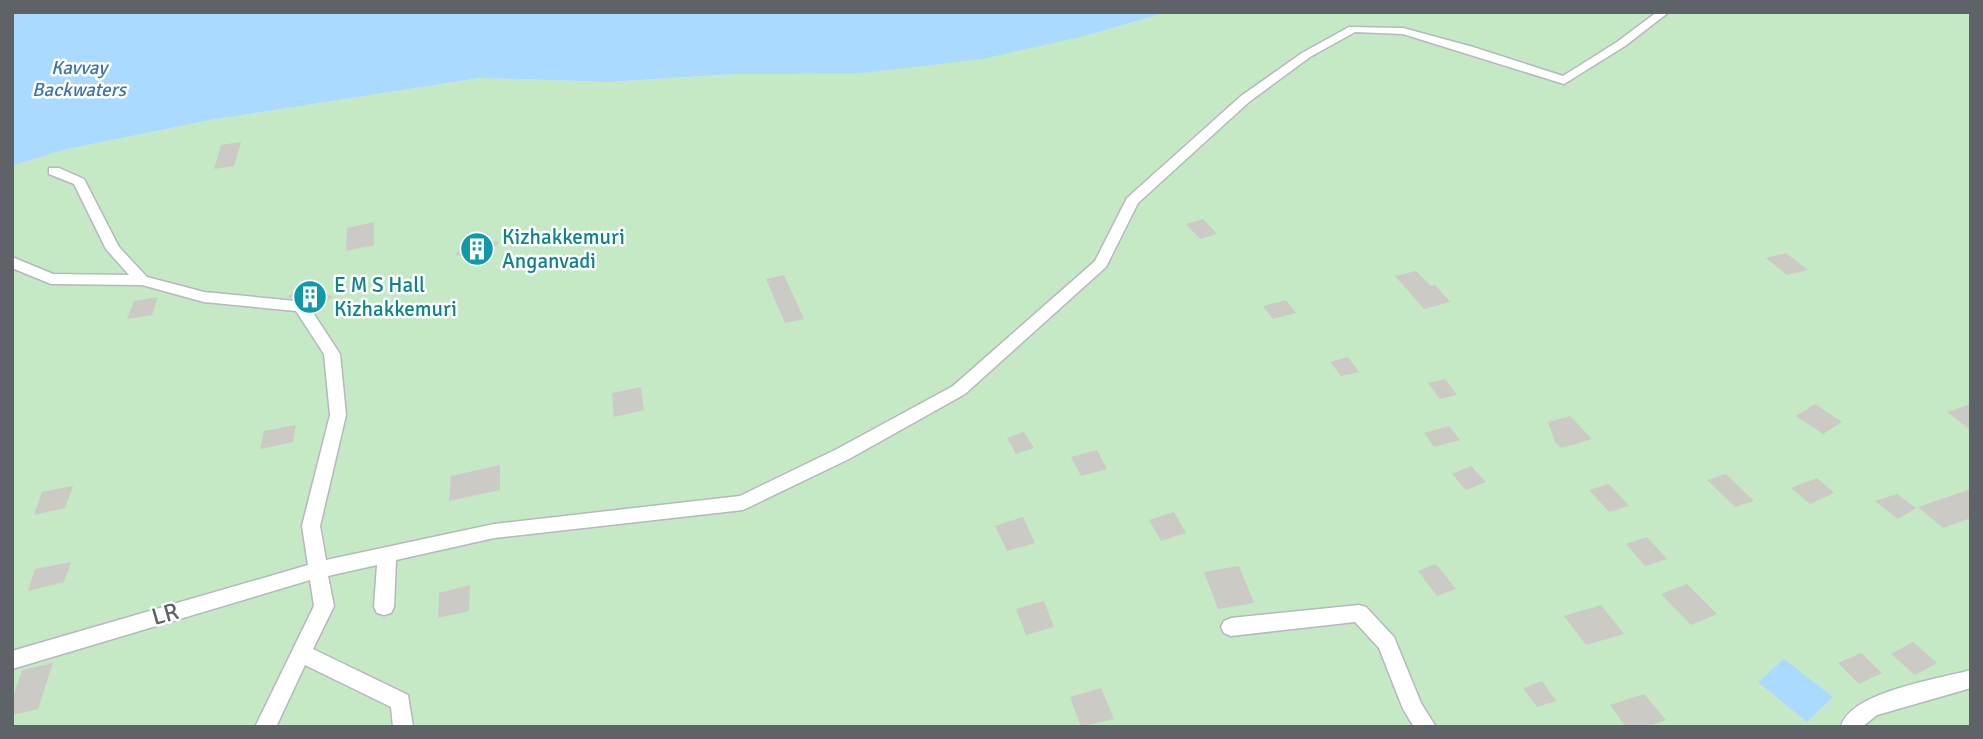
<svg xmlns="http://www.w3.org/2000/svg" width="1983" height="739" viewBox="0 0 1983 739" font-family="Signika,sans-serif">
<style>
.green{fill:#c5e8c5}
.water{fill:#aadaff}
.building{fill:#cccac5}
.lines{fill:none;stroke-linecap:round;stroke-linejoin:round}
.minor-casing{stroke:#b5b8bc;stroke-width:3}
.minor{fill:#fff;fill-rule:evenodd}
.labels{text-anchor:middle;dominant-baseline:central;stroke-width:5;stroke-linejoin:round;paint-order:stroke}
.far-water-label{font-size:19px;font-style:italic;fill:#4174aa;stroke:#fff}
.culture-label{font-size:21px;fill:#0d838f;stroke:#fff;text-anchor:start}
.near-street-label{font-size:24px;fill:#5f6368;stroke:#fff}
</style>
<rect width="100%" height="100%" fill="#f1efe8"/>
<path class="green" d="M1168 12H1971V727H12V166L63 150 211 120 480 78 609 82 736 74 1088 35Z"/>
<path class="water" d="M12 12H1168L1088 35 982 59 863 73 736 74 609 82 480 78 211 120 63 150 12 166Z
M1784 659 1833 697 1807 722 1758 682Z"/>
<path class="building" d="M241 142 234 166 214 169 221 145Z
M1203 219 1217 234 1200 239 1186 224Z
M374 222V245L346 251 347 228Z
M470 238 499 242 485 259 455 255Z
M1786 253 1808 270 1787 275 1766 258Z
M1416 271 1431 286 1435 285 1450 302 1424 309 1395 276Z
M784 275 804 319 785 323 766 279Z
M306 285 333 297 314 310 306 299 287 297Z
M158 297 152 315 127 319 134 301Z
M1286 300 1296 313 1273 319 1263 306Z
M1348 357 1359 372 1341 376 1330 362Z
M1445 379 1457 395 1440 399 1428 383Z
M641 387 644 410 614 417 612 393Z
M1815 404 1842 422 1823 434 1796 416Z
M1971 404V430L1947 412Z
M1570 416 1592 439 1561 448 1555 442 1548 422Z
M296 425 293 442 260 449 264 431Z
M1449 426 1460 440 1434 447 1424 433Z
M1024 432 1034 448 1016 454 1007 438Z
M1097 450 1107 469 1081 476 1071 457Z
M500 465V490L449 501 451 476Z
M1471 466 1486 482 1466 490 1452 474Z
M1726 474 1754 501 1735 507 1707 480Z
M1817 478 1834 493 1810 504 1791 488Z
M1609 484 1629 506 1609 512 1589 490Z
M73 486 65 508 34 515 42 492Z
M1971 489V518L1943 528 1918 507Z
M1897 494 1916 508 1898 519 1875 501Z
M1174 512 1186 533 1161 541 1149 520Z
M1023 517 1035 543 1007 551 995 526Z
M1647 537 1667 559 1645 566 1626 544Z
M71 562 64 582 28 591 35 569Z
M1436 564 1456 589 1437 596 1418 571Z
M1239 566 1254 603 1218 609 1204 572Z
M1687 584 1717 614 1691 625 1661 594Z
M470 585 469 611 438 618 439 593Z
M1044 601 1054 627 1026 635 1016 609Z
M1601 605 1624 634 1586 645 1564 616Z
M1913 642 1937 663 1915 675 1891 654Z
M1861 653 1882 673 1859 684 1838 663Z
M53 663 38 709 12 715V700L22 670Z
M1542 681 1556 701 1537 707 1523 688Z
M1101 688 1114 719 1081 727 1070 697Z
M1644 694 1666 720 1647 727H1626L1610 705Z"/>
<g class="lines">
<g class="minor-casing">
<path id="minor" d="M1657 12H1669L1625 46 1564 84 1403 34 1355 32 1310 57 1249 102 1138 203 1106 267 965 394 849 459 743 510 494 538 396 560 394 607 391 613 384 615 377 613 374 607 377 565 328 576 334 606 313 649 408 695 413 727H393L391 707 305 665 276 727H255L314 606 310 580 12 669V651L308 565 302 526 330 415 324 354 296 311 204 302 142 285 51 284 12 268V257L53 274 129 275 106 249 74 184 49 174V168H59L84 179 119 247 147 277 204 292 306 302 340 354 346 415 320 526 326 560 494 524 740 496 837 449 953 386 1095 261 1127 198 1241 96 1302 53 1349 27 1403 28 1473 47 1563 76 1617 42Z
M1359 605 1366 607 1394 637 1421 703 1436 727H1414L1403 709 1379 648 1355 622 1231 636 1224 633 1221 627 1224 621 1231 618Z
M1971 670V688L1877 715 1862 727H1841C1849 692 1939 679 1971 670Z"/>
</g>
<use href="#minor" class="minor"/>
</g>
<defs>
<g id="building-disc" transform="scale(1.75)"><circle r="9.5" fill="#0f9aa8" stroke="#fff"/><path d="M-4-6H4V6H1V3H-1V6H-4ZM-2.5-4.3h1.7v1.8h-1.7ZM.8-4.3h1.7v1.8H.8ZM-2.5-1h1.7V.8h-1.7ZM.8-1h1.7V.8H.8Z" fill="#fff"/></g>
</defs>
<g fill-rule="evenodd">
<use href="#building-disc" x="477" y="249"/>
<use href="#building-disc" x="310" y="297"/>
</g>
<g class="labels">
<g class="far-water-label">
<text x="79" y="68">Kavvay<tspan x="79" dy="22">Backwaters</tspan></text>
</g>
<g class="culture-label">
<text x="502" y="237">Kizhakkemuri<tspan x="502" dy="24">Anganvadi</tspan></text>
<text x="334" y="285">E M S Hall<tspan x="334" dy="24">Kizhakkemuri</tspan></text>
</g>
<g class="near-street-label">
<text transform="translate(165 614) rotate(-16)">LR</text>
</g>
</g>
<rect width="1983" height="739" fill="none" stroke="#5f6368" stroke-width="28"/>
</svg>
